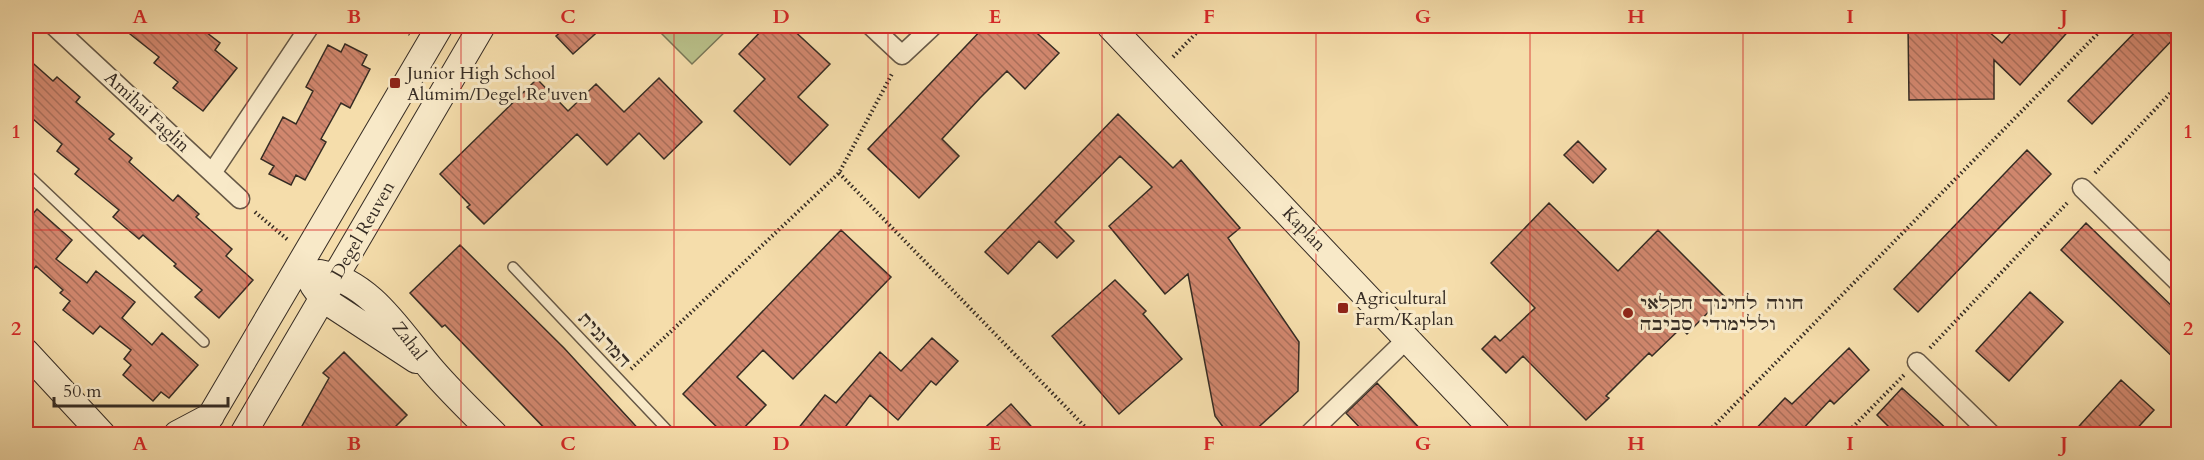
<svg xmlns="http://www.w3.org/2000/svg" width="2204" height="460" viewBox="0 0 2204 460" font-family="Cardo,'Frank Ruhl Libre',serif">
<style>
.park{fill:#bac28b;stroke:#787758;stroke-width:1.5}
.building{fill:url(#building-back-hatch);stroke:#362c24;stroke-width:1.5}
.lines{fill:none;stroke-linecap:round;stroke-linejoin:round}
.lane-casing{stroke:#665846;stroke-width:12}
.street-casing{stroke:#665846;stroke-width:21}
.secondary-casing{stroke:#362c24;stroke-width:28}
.path{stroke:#362c24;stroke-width:4;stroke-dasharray:1.5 3;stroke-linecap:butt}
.lane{stroke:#f8e9c8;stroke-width:9}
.street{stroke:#f8e9c8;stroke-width:18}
.secondary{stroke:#f8e9c8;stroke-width:26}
.grid{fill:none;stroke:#d62828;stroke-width:1.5;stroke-opacity:0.55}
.poi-dot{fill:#8f2418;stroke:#f8e9c8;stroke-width:2}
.labels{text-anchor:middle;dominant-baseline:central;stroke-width:6;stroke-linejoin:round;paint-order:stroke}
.poi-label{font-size:18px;fill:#362c24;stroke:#f8e9c8;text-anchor:start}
.street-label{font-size:18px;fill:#362c24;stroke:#f8e9c8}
.neatline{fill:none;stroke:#d62828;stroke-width:2}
.grid-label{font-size:20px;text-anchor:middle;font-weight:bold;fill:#d62828}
</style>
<defs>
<pattern id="building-back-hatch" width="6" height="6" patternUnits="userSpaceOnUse" patternTransform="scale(1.5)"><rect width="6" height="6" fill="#d1876e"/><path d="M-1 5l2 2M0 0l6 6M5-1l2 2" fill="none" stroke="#aa6f5a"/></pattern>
</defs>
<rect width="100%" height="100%" fill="#f5ddab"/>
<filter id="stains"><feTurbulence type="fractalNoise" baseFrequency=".00333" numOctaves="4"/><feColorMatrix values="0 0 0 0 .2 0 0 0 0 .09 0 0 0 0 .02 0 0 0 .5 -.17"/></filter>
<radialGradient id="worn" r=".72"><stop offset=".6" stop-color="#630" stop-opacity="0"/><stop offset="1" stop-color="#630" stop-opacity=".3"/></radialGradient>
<path class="park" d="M654 26H731L692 64Z"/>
<path class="building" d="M120 26H198L220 43 215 50 237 68 203 111 173 88 178 82 154 63 159 57Z
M568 26H604L573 54 556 36Z
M766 26H789L830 64 798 97 828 125 790 165 734 111 765 79 739 54Z
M985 26H1029L1059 53 1025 89 1007 71 980 98 942 139 959 156 919 198 868 149Z
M1908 26H1982L2002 43 2017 26H2073L2020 85 1994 60V99L1909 100Z
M2141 26H2178V34L2092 124 2068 101Z
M345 44 367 55 362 65 370 69 350 108 341 103 321 139 326 142 305 180 296 175 291 185 269 174 274 166 261 159 283 117 296 124 313 91 306 87 328 45 341 52Z
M26 57 53 81 57 77 80 97 76 102 114 134 109 139 132 158 129 162 173 201 178 195 199 214 196 217 232 249 226 256 253 280 219 318 195 297 202 290 174 266 176 264 143 235 139 239 113 217 119 210 75 174 79 169 57 151 62 144 26 113Z
M659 78 702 122 664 159 639 133 607 165 577 134 484 224 467 207 470 205 440 174 537 79 568 111 596 84 624 112Z
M1118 114 1173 168 1181 160 1240 228 1228 238 1299 342 1298 391 1250 435H1229L1215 416 1188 274 1165 294 1109 226 1152 187 1120 156 1055 222 1074 241 1057 258 1039 241 1008 274 985 252Z
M1578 141 1606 169 1593 183 1564 155Z
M2027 150 2051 174 1918 312 1894 289Z
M1549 203 1618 271 1658 230 1724 296 1687 334 1681 328 1652 356 1649 353 1606 396 1609 398 1586 420 1523 356 1506 373 1482 349 1495 336 1500 341 1535 308 1491 263Z
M37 209 72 240 56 259 87 283 96 271 135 302 122 318 152 345 162 333 198 365 169 398 161 392 153 401 123 375 131 365 124 359 131 350 100 326 93 334 63 310 70 301 60 293 63 290 36 266 26 279V222Z
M2086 223 2178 312V362L2061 250Z
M841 230 891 277 793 379 763 350 737 377 766 405 737 435H725L683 394Z
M460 245 564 348 644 435H551L445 325 442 327 410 293Z
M1115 280 1146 311 1143 314 1182 359 1119 414 1052 336Z
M2030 292 2063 322 2009 381 1976 351Z
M932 338 958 361 936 385 931 381 898 420 870 395 839 435H793L825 395 836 403 880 352 901 371Z
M1849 348 1869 370 1834 404 1830 400 1797 435H1750L1785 398 1792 404Z
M344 352 407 415 387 435H297L329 378 323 373Z
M2121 380 2154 410 2131 435H2071Z
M1377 383 1426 435H1367L1346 413Z
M1902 388 1936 419 1953 435H1897L1877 415Z
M1011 404 1039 435H977Z"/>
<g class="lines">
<g class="lane-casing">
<path id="lane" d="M26 173 204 342
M513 267 671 434"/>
</g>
<g class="street-casing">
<path id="street" d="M54 26 240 199
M871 26 902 55 933 26
M212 173 310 26
M2082 188 2178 282
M1917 362 1991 434
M1309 434 1408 338"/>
</g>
<g class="secondary-casing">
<path id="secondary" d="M1110 26 1497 434
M320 273C372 282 401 334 433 371 452 393 474 414 494 434
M313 285 323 299 416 360
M26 352 102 434
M177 434 211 416
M200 434 440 26
M243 434 482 26"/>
</g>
<path class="path" d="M398 26 410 34
M1173 57 1203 26
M839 173 1092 434
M2095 173 2178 85
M255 212 288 240
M1930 348 2069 201
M631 369 839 173 893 72
M1706 434 2105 26
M1846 434 1904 375"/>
<use href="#lane" class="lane"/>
<use href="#street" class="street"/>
<use href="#secondary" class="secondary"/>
</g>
<path class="grid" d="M247 26V434M461 26V434M674 26V434M888 26V434M1102 26V434M1316 26V434M1530 26V434M1743 26V434M1957 26V434M26 230H2178"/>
<g class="poi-dot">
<rect x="389" y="77" width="12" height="12" rx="3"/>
<rect x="1337" y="302" width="12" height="12" rx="3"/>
<circle cx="1628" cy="313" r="6"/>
</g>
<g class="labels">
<g class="poi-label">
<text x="407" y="73">Junior High School<tspan x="407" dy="21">Alumim/Degel Re'uven</tspan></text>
<text x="1355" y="298">Agricultural<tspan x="1355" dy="21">Farm/Kaplan</tspan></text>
<text x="1640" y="303">חווה לחינוך חקלאי<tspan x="1640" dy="21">וללימודי סביבה</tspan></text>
</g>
<g class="street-label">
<text transform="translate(147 112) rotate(43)">Amihai Faglin</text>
<text transform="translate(1304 229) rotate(46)">Kaplan</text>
<text transform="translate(363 230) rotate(-60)">Degel Reuven</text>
<text transform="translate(604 340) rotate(47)">המרגנית</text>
<text transform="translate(409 341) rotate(52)">Zahal</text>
</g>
</g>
<rect width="2204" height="460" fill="none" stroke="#f5ddab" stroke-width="66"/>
<path d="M54 397v9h174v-9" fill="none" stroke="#362c24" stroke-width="3"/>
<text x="63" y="397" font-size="18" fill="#362c24" stroke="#f8e9c8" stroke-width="4.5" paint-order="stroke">50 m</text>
<rect x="33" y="33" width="2138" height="394" class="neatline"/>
<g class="grid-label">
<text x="140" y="23">A</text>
<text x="354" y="23">B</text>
<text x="568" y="23">C</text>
<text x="781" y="23">D</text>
<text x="995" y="23">E</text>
<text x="1209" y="23">F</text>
<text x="1423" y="23">G</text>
<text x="1636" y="23">H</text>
<text x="1850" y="23">I</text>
<text x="2064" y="23">J</text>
<text x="16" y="138">1</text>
<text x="2188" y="138">1</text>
<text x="16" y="335">2</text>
<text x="2188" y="335">2</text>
<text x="140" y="450">A</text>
<text x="354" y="450">B</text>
<text x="568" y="450">C</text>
<text x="781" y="450">D</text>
<text x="995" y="450">E</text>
<text x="1209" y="450">F</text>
<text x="1423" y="450">G</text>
<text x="1636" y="450">H</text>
<text x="1850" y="450">I</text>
<text x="2064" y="450">J</text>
</g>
<rect width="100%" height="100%" filter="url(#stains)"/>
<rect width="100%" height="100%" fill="url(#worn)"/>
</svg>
